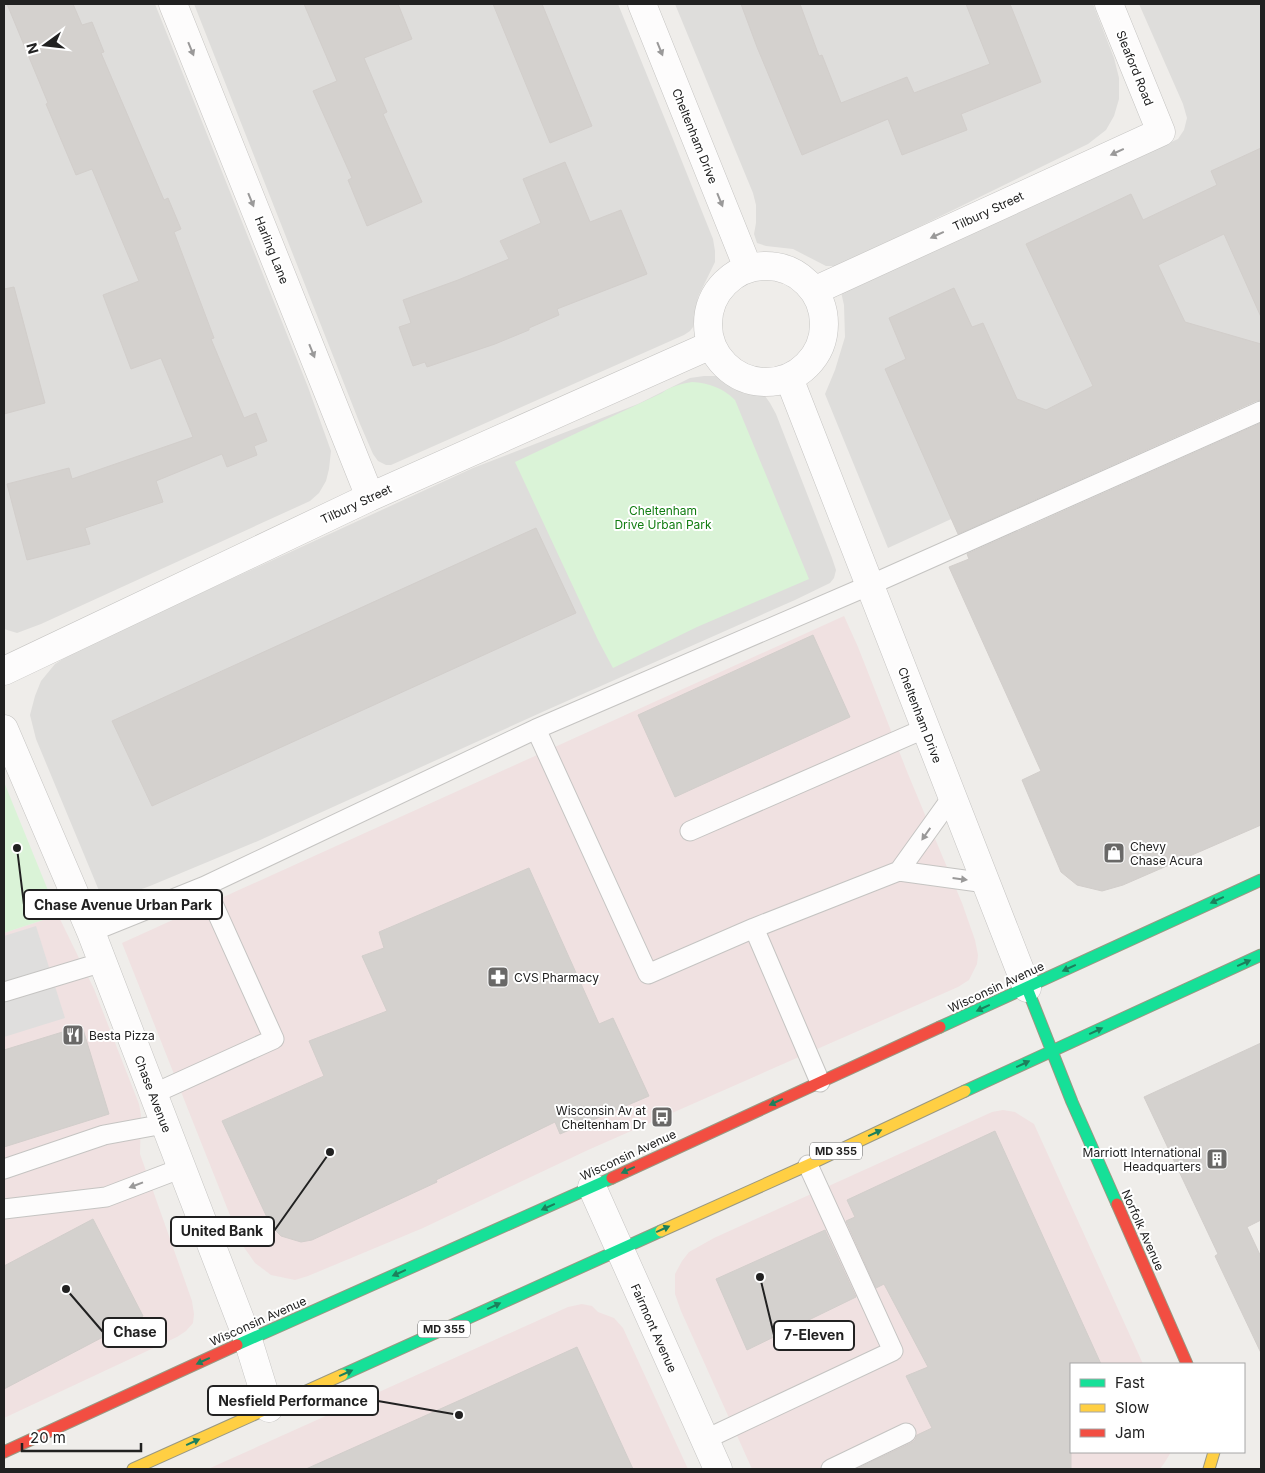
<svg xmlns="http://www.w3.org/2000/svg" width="1265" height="1473" viewBox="0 0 1265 1473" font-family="Inter,sans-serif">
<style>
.residential{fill:#dedddb}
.commercial{fill:#f0e1e1}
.park{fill:#daf3d7}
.parking{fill:#dfdedd}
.building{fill:#d4d1ce;stroke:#d2cecb}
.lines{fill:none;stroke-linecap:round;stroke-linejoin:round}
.lane-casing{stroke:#c5c4c2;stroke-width:21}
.street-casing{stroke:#c5c4c2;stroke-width:29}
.fast-casing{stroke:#999882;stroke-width:13}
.slow-casing{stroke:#999882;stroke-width:13}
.jam-casing{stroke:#999882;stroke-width:13}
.lane{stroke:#fdfcfc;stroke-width:19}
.street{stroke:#fdfcfc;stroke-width:28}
.fast{stroke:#16e098;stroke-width:11}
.slow{stroke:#ffcf43;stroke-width:11}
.jam{stroke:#f24e42;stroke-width:11}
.oneway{fill:#9a9999}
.oneway2{fill:#1c805c}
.labels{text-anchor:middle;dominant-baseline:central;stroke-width:4;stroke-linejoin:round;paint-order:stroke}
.shield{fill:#fff;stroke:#646464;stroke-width:1}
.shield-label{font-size:11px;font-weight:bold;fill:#212121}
.street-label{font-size:12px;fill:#212121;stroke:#fff}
.park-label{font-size:12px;fill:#117d11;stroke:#fff}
.poi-label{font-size:12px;fill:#212121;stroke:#fff;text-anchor:start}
.leader{fill:none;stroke:#212121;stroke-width:2}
.callout-dot{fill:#212121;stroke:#fff;stroke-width:2}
.callout{fill:#fff;stroke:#212121;stroke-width:2}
.callout-label{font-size:14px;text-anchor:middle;font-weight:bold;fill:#212121}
</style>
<rect width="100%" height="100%" fill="#efedea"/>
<path class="residential" d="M4 4H155L308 387 331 451 329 469 326 481 319 493 310 501 41 624 17 633 4 629Z
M194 4H618L671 134 713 239 715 251V262L698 297 693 327 690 331 684 335 391 465H386L378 461 373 454 360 424Z
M675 4H1093L1114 58 1119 78V99L1114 116 1106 130 1088 144 849 261 836 266H826L793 249 766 246 757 243 754 234 756 223V205L753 193Z
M1139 4H1261V377L888 548 825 394 835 370 845 337 844 305 841 292 1178 139 1184 130 1187 118 1183 104Z
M704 376H719L755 393 765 396 770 403 776 414 832 558 836 570 834 578 830 583 795 600 549 709 258 841 150 886 114 899H106L100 893 36 739 30 715 35 696 41 681 55 664 77 650 473 468 638 404 690 378Z"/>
<path class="commercial" d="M844 616 858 647 908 774 962 903 975 940 978 955 977 964 969 980 958 987 588 1150 423 1228 308 1276 295 1280 271 1275 255 1263 241 1243 122 943Z
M58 915 94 989 139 1104 141 1115 140 1154 192 1301 194 1314 193 1323 186 1331 177 1337 4 1418V933Z
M1003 1110 1015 1112 1034 1124 1143 1364H1071V1452H1171L1165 1462 1160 1469H752L681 1311 675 1294V1274L682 1261 689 1252 714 1238 992 1112Z
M582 1304 592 1306 598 1312 614 1318 623 1328 688 1469H208L568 1307Z"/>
<path class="park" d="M692 382C709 383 723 388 735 400L809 579 697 627 613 668 598 640 515 462 662 393C671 386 681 384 692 382Z
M4 782 58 915 4 933Z"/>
<path class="parking" d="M36 926 65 1018 4 1037V936Z"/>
<path class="building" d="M7 4H73L82 25 92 22 104 52 101 53 164 200 168 198 181 229 174 232 214 338 211 339 244 418 256 413 267 441 254 446 257 455 227 467 222 454 156 481 163 502 85 528 90 544 27 560 7 484 69 468 72 479 193 437 161 358 131 369 103 295 139 281 92 169 76 175 46 104 48 103Z
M304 4H398L412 39 364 58 387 112 383 114 422 202 367 226 348 180 352 178 313 91 337 81Z
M493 4H542L592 126 550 143Z
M741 4H800L819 56 822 55 841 103 907 77 914 93 990 64 966 4H1010L1041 82 961 114 967 130 902 155 888 119 802 155 757 47Z
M1261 148V317L1224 234 1158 265 1185 322 1261 344V400L1256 401 958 534 885 369 906 359 889 318 954 288 972 327 983 323 1017 399 1046 410 1093 386 1026 244 1131 194 1143 220 1217 185 1211 171Z
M565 162 590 222 621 210 647 274 557 309 559 315 529 328V330L495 344 427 367 425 362 413 366 399 327 411 323 403 300 458 280 509 259 500 241 541 223 523 179Z
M14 287 45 403 4 414V289Z
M1261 423V825L1123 885 1102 891 1077 885 1061 872 1022 780 1041 771 949 567 969 559 967 554Z
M536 528 576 613 152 806 112 721Z
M813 635 850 717 675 797 638 715Z
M529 868 599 1024 613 1018 649 1096 560 1134 555 1122 436 1180 437 1182 312 1240 301 1242 281 1236 271 1226 222 1121 324 1076 309 1041 387 1011 362 956 384 948 379 932Z
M82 1026 109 1114 4 1147V1050Z
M1261 1043V1220L1247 1227 1261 1257V1353L1215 1256 1218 1254 1144 1097Z
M995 1131 1101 1364H1071V1469H856L911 1443 915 1440 917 1435 932 1428 906 1376 928 1367 884 1284 876 1288 846 1221 855 1217 847 1200Z
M93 1219 143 1316 4 1389V1266Z
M825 1230 856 1297 747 1350 716 1279Z
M577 1347 633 1469H306L467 1397Z"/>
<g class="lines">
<g class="lane-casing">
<path id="lane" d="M690 831 926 728
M899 871 952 797
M986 883 899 871 754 928 648 974 536 729 870 585 1261 411
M205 886 536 729
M754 928 820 1082
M91 932 205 886 274 1039 153 1094
M4 992 103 962
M4 1169 104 1135 164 1124
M4 1209 106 1197 182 1168
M704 1440 893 1351 808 1165
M831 1469 906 1433"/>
</g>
<g class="street-casing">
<path id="street" d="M173 4 370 497
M642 4 748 268
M708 324a58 58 0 1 1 116 0a58 58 0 1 1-116 0Z
M816 290 1161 132 1109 4
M789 378 1027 988
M4 671 370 497 711 345
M4 729 91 932 248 1340 269 1408
M592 1187 718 1469"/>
</g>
<g class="fast-casing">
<path id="fast" d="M1027 988 1072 1102 1117 1204
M940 1027 1261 880
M965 1091 1261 955
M237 1345 612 1178
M342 1375 661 1231"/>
</g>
<g class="slow-casing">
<path id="slow" d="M661 1231 808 1165 965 1091
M133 1469 342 1375
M1209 1469 1214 1452"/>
</g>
<g class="jam-casing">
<path id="jam" d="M612 1178 940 1027
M1117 1204 1187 1364
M4 1452 237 1345"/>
</g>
<use href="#lane" class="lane"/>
<use href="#street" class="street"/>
<use href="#fast" class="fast"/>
<use href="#slow" class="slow"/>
<use href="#jam" class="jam"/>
</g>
<defs><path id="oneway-solid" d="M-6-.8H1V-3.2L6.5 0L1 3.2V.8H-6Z" transform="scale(1.25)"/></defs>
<g class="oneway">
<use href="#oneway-solid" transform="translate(191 49) rotate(68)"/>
<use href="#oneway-solid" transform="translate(660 49) rotate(68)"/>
<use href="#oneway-solid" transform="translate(1117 152) rotate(155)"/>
<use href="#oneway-solid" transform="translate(251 200) rotate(68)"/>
<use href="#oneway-solid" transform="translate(720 200) rotate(68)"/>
<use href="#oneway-solid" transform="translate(937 235) rotate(155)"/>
<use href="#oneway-solid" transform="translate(312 351) rotate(68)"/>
<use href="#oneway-solid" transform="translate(926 834) rotate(125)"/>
<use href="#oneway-solid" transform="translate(960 879) rotate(7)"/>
<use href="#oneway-solid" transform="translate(136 1185) rotate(159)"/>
</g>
<g class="oneway2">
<use href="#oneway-solid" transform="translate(1217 900) rotate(155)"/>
<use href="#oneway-solid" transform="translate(1244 963) rotate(-24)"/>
<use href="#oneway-solid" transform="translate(1069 968) rotate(155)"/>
<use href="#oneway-solid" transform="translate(983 1008) rotate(155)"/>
<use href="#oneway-solid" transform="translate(1096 1031) rotate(-25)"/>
<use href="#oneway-solid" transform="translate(1023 1064) rotate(-25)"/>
<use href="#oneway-solid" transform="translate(776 1102) rotate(155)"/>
<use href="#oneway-solid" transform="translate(875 1133) rotate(-25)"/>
<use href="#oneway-solid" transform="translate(628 1170) rotate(155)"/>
<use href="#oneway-solid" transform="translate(548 1207) rotate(156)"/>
<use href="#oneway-solid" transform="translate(663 1229) rotate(-24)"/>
<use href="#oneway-solid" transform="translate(399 1273) rotate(156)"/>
<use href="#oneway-solid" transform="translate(494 1306) rotate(-25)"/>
<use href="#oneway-solid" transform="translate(203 1361) rotate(155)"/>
<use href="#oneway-solid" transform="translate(346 1373) rotate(-24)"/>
<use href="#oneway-solid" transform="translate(193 1442) rotate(-24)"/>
</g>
<defs>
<g id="shop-square" transform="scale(1.125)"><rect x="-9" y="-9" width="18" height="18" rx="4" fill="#696867" stroke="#fff"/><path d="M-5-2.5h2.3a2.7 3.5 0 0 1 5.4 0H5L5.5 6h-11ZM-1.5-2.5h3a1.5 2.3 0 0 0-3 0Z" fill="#fff"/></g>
<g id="pharmacy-square" transform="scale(1.125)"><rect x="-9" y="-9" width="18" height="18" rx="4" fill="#696867" stroke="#fff"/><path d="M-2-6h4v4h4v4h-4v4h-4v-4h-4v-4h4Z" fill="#fff"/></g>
<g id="restaurant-square" transform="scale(1.125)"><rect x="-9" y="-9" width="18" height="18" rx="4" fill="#696867" stroke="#fff"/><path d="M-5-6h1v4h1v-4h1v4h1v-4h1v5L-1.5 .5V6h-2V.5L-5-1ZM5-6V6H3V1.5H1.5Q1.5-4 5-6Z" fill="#fff"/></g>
<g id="bus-square" transform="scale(1.125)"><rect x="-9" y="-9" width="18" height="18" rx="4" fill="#696867" stroke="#fff"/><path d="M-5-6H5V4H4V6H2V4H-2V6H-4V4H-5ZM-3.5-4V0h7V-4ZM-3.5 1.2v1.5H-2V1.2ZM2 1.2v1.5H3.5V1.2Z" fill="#fff"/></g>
<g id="building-square" transform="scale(1.125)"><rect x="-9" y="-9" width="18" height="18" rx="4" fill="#696867" stroke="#fff"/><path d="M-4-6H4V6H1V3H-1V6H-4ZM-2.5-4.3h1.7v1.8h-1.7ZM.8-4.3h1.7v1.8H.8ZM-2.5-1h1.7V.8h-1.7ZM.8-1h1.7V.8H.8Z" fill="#fff"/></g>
</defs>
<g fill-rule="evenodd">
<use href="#shop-square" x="1114" y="853"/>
<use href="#pharmacy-square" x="498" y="977"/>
<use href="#restaurant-square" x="73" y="1035"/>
<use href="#bus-square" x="662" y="1117"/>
<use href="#building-square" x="1217" y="1159"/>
</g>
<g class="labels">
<g class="shield">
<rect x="810" y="1142.5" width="52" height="17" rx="4"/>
<rect x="418" y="1320.5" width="52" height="17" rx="4"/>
</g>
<g class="shield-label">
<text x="836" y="1151">MD 355</text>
<text x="444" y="1329">MD 355</text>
</g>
<g class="street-label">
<text transform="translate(1135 68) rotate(68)">Sleaford Road</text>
<text transform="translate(695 136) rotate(68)">Cheltenham Drive</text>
<text transform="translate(988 211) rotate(-25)">Tilbury Street</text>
<text transform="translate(272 250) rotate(68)">Harling Lane</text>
<text transform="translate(356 504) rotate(-25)">Tilbury Street</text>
<text transform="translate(920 715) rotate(69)">Cheltenham Drive</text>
<text transform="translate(996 987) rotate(-25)">Wisconsin Avenue</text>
<text transform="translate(153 1094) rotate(69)">Chase Avenue</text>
<text transform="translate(628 1155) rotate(-25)">Wisconsin Avenue</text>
<text transform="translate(1143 1230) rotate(66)">Norfolk Avenue</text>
<text transform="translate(258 1321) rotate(-24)">Wisconsin Avenue</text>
<text transform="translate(654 1328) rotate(66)">Fairmont Avenue</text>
</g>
<g class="park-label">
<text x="663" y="510">Cheltenham<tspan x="663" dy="14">Drive Urban Park</tspan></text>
</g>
<g class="poi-label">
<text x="1130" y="846">Chevy<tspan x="1130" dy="14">Chase Acura</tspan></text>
<text x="514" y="977">CVS Pharmacy</text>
<text x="89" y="1035">Besta Pizza</text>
<text x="646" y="1110" text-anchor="end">Wisconsin Av at<tspan x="646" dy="14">Cheltenham Dr</tspan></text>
<text x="1201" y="1152" text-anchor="end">Marriott International<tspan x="1201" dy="14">Headquarters</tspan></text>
</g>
</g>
<path class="leader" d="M17 848L24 905M330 1152L274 1231M66 1289L103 1332M760 1277L774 1335M459 1415L378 1401"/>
<g class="callout-dot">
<circle cx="17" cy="848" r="5"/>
<circle cx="330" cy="1152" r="5"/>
<circle cx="66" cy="1289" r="5"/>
<circle cx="760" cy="1277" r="5"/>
<circle cx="459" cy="1415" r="5"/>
</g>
<g class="callout">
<rect x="24" y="890" width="198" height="29" rx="5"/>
<rect x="171" y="1217" width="103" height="29" rx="5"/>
<rect x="103" y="1318" width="63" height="29" rx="5"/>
<rect x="774" y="1321" width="80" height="29" rx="5"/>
<rect x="208" y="1386" width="170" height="29" rx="5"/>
</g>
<g class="callout-label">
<text x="123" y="910">Chase Avenue Urban Park</text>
<text x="222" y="1236">United Bank</text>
<text x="135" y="1337">Chase</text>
<text x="814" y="1340">7-Eleven</text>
<text x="293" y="1406">Nesfield Performance</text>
</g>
<rect width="1265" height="1473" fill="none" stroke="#212121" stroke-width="10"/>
<rect x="1070" y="1363" width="175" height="90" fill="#ffffff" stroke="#a6a6a6"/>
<rect x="1080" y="1379" width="25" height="8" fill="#16e098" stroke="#a6a6a6"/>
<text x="1115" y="1388" font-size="15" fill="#212121">Fast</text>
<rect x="1080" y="1404" width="25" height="8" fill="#ffcf43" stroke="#a6a6a6"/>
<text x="1115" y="1413" font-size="15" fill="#212121">Slow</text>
<rect x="1080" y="1429" width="25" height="8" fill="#f24e42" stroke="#a6a6a6"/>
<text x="1115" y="1438" font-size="15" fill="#212121">Jam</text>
<g transform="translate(45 45) rotate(255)" stroke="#ffffff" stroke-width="4" paint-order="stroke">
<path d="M0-4L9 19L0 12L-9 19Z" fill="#212121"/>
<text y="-8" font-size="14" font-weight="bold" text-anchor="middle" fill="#212121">N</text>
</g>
<path d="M22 1443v8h119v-8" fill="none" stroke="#212121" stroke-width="2.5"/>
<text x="30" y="1443" font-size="15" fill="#212121" stroke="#ffffff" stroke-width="4" paint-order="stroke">20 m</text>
</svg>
